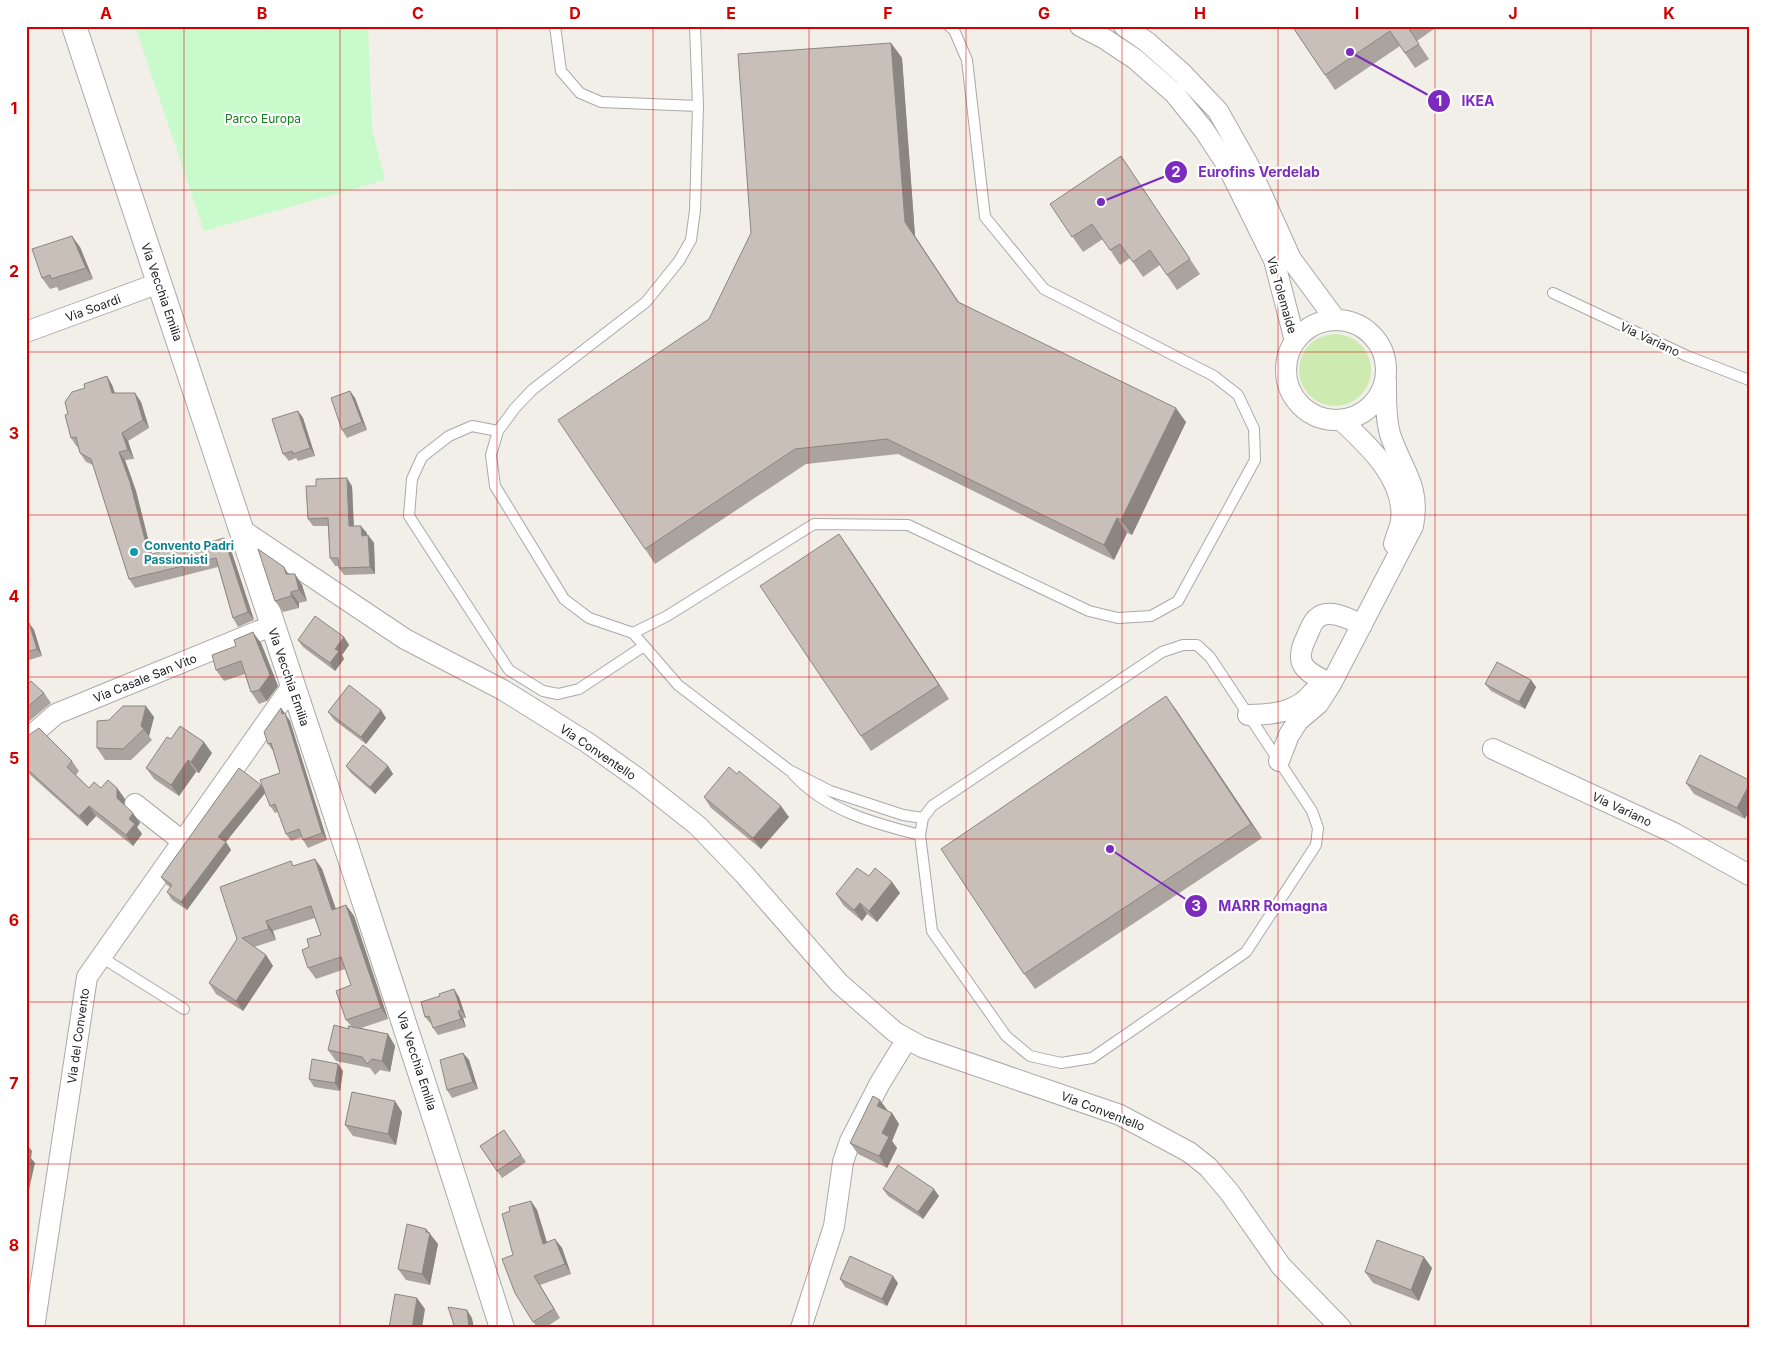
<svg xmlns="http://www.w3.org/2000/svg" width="1775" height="1354" viewBox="0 0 1775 1354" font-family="Inter,sans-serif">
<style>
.grass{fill:#cdebb0}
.park{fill:#c8facc}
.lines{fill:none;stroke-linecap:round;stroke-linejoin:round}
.service-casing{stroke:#a9a9a9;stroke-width:12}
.minor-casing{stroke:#a9a9a9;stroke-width:22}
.tertiary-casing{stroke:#a9a9a9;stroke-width:26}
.service{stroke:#fff;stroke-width:10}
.minor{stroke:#fff;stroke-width:20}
.tertiary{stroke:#fff;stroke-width:24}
.wall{fill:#aba49e}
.shaded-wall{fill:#8b8681}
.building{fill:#c7bfb8;stroke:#8b8681}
.grid{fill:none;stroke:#d40000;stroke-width:1;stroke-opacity:0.55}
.culture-dot{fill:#0f9aa8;stroke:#fff;stroke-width:2}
.labels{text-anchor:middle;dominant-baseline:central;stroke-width:4.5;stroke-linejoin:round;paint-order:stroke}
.park-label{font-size:12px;fill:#0c8416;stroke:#fff}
.street-label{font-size:12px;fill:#222;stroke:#fff}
.culture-label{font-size:12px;font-weight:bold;fill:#0d838f;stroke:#fff;text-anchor:start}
.leader{fill:none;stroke:#7b2cbf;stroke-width:2}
.callout-dot{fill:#7b2cbf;stroke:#fff;stroke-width:2}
.mark-label{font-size:15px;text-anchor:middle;font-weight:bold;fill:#fff}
.callout-label{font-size:14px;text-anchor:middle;font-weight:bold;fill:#7b2cbf;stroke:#fff;stroke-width:4.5;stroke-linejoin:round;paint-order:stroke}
.neatline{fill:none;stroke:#d40000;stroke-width:2}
.grid-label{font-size:16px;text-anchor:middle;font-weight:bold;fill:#d40000}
</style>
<rect width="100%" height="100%" fill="#f2efe9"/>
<path class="grass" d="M1299 370a36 36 0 1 1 72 0a36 36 0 1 1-72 0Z"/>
<path class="park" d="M135 26H368L372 129 385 180 204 231Z"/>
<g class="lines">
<g class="service-casing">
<path id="service" d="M555 26 561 71 580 93 601 102 698 106
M695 26 698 106 695 210 691 240 679 261 646 302 532 390 515 408 498 431 491 455 495 486 564 599 589 618 633 633 667 616 814 524 908 525 1089 611 1118 618 1151 616 1178 601 1255 460 1254 429 1238 395 1214 376 1044 289 985 217 967 60 954 30 949 26
M1553 293 1687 356 1749 380
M498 431 472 426 449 436 422 457 412 479 409 516 509 670 543 691 558 694 579 689 644 646
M633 633 678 685 789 770 830 791 903 815 923 818
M1183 645H1197L1210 657 1312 811 1318 828 1316 845 1246 952 1092 1058 1061 1063 1030 1056 1006 1036 932 931 920 835 923 818 932 806 1162 652Z
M793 774C827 811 873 823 920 835
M101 957 184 1009"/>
</g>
<g class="minor-casing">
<path id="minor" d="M1080 26 1105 39 1135 59 1174 93 1204 130 1227 165 1274 260 1295 341
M1124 26 1147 42 1183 74 1218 111 1249 166 1291 259 1336 320
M1286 370a50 50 0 1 1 100 0a50 50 0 1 1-100 0Z
M26 332 159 283
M1341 420C1368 445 1406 480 1401 521 1400 528 1396 536 1394 544
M239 528 405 639 503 690 588 743 640 780 698 826 744 874 839 983 895 1032 922 1047 1120 1115 1189 1152 1208 1167 1230 1193 1281 1266 1341 1328
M1331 684C1306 672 1292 665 1307 636 1309 631 1312 623 1316 619 1328 607 1350 619 1362 625
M1248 715C1272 715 1298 712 1313 692
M26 740 56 714 271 626
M1493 749 1674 833 1749 875
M1279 761 1289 735 1298 721 1318 704 1331 684 1413 526C1421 485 1402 471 1390 434 1385 416 1386 398 1386 380
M135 804 182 841
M34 1328 87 977 292 686
M801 1328 834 1226 843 1162 850 1141 880 1083 907 1039"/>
</g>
<g class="tertiary-casing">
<path id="tertiary" d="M74 26C217 460 364 892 502 1328"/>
</g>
<use href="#service" class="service"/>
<use href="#minor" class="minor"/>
<use href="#tertiary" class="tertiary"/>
</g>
<path class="wall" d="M1292 26H1438L1417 41 1429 59 1415 68 1400 46 1335 90Z
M891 43 902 58 915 236 959 302 1186 422 1132 535 1127 533 1114 560 898 454 806 464 655 564 645 549 709 319Z
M1131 171 1200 274 1177 290 1160 265 1143 277 1130 258 1120 265 1103 239 1083 252 1050 204Z
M80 247 93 279 59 291 57 287 50 289 42 278Z
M107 376 112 385 115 393H135L141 402 149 428 128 441 134 459 125 460 136 491 152 554 172 548 175 552 230 547 254 620 238 627 233 618 218 567 135 588 129 579 93 465 86 462 80 453 78 447H77L71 438 68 414 85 388Z
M350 391 355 398 367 430 347 438 342 430Z
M298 411 303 418 315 456 298 461 296 458 289 461 283 454Z
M316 486H352L354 526 367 533V536L368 535 374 543 375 574 344 575 339 568V566H335L330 558 328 526H313L308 519Z
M849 548 949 699 871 751 861 736Z
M284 567 289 574H295L302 585 307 601 299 603V608L283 612 275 601Z
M29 623 34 630 42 656 26 661V624Z
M344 637 349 645 342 655 344 659 335 671 303 647 298 640Z
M261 643 278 686 267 701 259 704 251 692 245 674 224 681 216 670Z
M1531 680 1536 687 1525 709 1491 691 1485 684Z
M26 686 44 693 51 703 26 724Z
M1166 696 1262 838 1035 989 1024 974Z
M281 708 290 721 327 840 308 848 303 840 302 837 291 841 286 834 278 812 275 813 270 806 265 793 226 842 231 850 187 910 172 900 167 892 170 887 167 885 161 877 264 789 280 773 273 751 268 744Z
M328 712 386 718 366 744 334 720Z
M154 717 149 736 152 740 131 760H105L97 748 109 720Z
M26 737 72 761 79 771 76 775 89 788H117L125 799 124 805 140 823 137 827 142 834 133 846 96 816 87 826 27 772 26 771Z
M171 739 212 753 199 773 196 772 179 796 154 779 146 768Z
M1700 755 1745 819 1694 794 1686 783Z
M346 766H388L393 774 375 794 351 773Z
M704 797 789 817 761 849 711 808Z
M315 859 322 869 336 909 346 905 354 916 388 1019 361 1028 388 1034 395 1046 390 1072 380 1070 375 1075 370 1068 336 1061 328 1050 349 1029 351 1026 346 1020 351 985 345 969 316 979 308 968 309 947 321 935 315 918 273 931 276 940 254 947 266 955 273 966 243 1011 216 994 209 983 294 866Z
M892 882 900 893 877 922 867 914 862 921 844 906 836 894Z
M454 989 459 997 466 1018H463L466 1027 438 1035 433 1028 432 1024H431L425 1017 440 996Z
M463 1053 469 1060 478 1089 452 1098 447 1090Z
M338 1064 343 1071 340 1091 314 1087 309 1079Z
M888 1111 892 1113 899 1124 892 1141 897 1148 887 1168 858 1154 850 1143Z
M402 1112 396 1145 353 1136 345 1125Z
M504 1130 526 1162 502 1178 480 1146Z
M883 1189 939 1196 923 1219 888 1196Z
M531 1201 537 1210 547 1242 555 1239 562 1248 571 1274 540 1285 560 1318 545 1328H538L533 1322 510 1211Z
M426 1229 438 1244 430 1285 406 1280 398 1269Z
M1432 1268 1419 1301 1373 1283 1365 1272Z
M840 1279 898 1283 887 1306 845 1287Z"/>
<path class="shaded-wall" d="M891 43 902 58 915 236 968 317 905 222Z
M72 236 80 247 93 279 86 268Z
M107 376 112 385 118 402 112 393Z
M350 391 355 398 367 430 362 422Z
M135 393 141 402 149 428 143 420Z
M1176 408 1186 422 1132 535 1121 520Z
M298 411 303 418 315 456 310 448Z
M122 433 128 441 134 459 128 450Z
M119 452 125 460 136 491 154 563 149 555Z
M347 478 352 486 354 534 349 526Z
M1117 518 1127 533 1114 560 1104 545Z
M361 526 367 533V543L362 536Z
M839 534 849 548 949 699 939 685Z
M368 535 374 543 375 574 370 567Z
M224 538 230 547 254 620 248 612Z
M295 574 302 585 307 601 299 590Z
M291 592 299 603V608L291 596Z
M29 623 34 630 42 656 37 649Z
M253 632 261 643 278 686 267 701 259 690Z
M344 637 349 645 342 655 344 659 335 671 330 663 335 649Z
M1531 680 1536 687 1525 709 1519 702Z
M1166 696 1177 711 1262 838 1251 824Z
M146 706 154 717 149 736 141 726Z
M281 708 290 721 327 840 322 833Z
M381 710 386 718 366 744 361 737Z
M204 742 212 753 199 773 191 762Z
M188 760 196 772 179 796 171 785Z
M388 766 393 774 375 794 370 787Z
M261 785 266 792 224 844 218 837Z
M1749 785V811L1745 819 1737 808Z
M117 788 125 799 124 809 117 798Z
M89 806 96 816 87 826 79 816Z
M781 806 789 817 761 849 753 838Z
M133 813 140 823 137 827 142 834 133 846 126 835 129 819Z
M226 842 231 850 187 910 181 902Z
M315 859 322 869 340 921 332 910Z
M892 882 900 893 877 922 869 911Z
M860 903 867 914 862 921 854 910Z
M346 905 354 916 388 1019 381 1008Z
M266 921 273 931 276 940 269 929Z
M266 955 273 966 243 1011 236 1001Z
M454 989 459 997 466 1018 461 1010Z
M458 1011 463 1018 466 1027 461 1019Z
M388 1034 395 1046 390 1072 382 1061Z
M463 1053 469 1060 478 1089 473 1082Z
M338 1064 343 1071 340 1091 335 1083Z
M880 1100 888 1111 877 1106Z
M395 1101 402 1112 396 1145 388 1134Z
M892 1113 899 1124 892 1141 897 1148 887 1168 879 1156 882 1133Z
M26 1143 32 1151 31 1158 35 1163 28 1194 26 1191Z
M934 1189 939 1196 923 1219 918 1212Z
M531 1201 537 1210 550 1253 543 1244Z
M426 1229 438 1244 430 1285 422 1274Z
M555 1239 562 1248 571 1274 565 1264Z
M1424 1257 1432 1268 1419 1301 1411 1290Z
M534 1276 540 1285 560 1318 554 1309Z
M893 1276 898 1283 887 1306 882 1299Z
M417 1298 425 1309 422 1328H412Z
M467 1310 472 1318 474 1328H469Z"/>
<path class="building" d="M1292 26H1407L1419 44 1405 53 1390 31 1325 75Z
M891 43 905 222 958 302 1176 408 1121 520 1117 518 1104 545 887 439 795 449 645 549 558 420 709 319 751 233 738 54Z
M1121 156 1190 259 1167 275 1150 250 1133 262 1120 244 1110 250 1092 224 1072 237 1050 204Z
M72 236 86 268 51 279 50 275 42 278 32 249Z
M107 376 112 393H135L143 420 122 433 128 450 119 452 130 482 149 555 172 548 173 553 224 538 248 612 233 618 216 558 129 579 91 459 80 453 76 437 71 438 65 415 68 414 65 402 72 392 85 388 84 384Z
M350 391 362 422 342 430 331 398Z
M298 411 310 448 293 454 292 451 283 454 272 419Z
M347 478 349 526H361L362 536 368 535 370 567 339 568 338 558H330L328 518 308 519 306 486H316V479Z
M839 534 939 685 861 736 760 586Z
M258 549 284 567 286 574H295L299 590 291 592V596L275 601Z
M315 616 344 637 335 649 339 651 330 663 298 640Z
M29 623 37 649 26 652V624Z
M253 632 270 675 259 690 251 692 241 661 216 670 212 655 236 646 234 640Z
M1497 662 1531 680 1519 702 1485 684Z
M31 681 44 693 26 708V686Z
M349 685 381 710 361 737 328 712Z
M1166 696 1251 824 1024 974 941 849Z
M123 706H146L141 726 144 729 123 749 97 748V721L109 720Z
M281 708 282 714 285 713 322 833 303 840 299 829 286 834 275 804 270 806 260 780 280 773 271 743 268 744 264 732Z
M180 726 204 742 191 762 188 760 171 785 146 768 167 737 171 739Z
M39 728 72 761 67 767 89 788 94 782 101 788 108 780 117 788V798L133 813 129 819 135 824 126 835 89 806 79 816 26 768V737Z
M363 745 388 766 370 787 346 766Z
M1700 755 1749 780V785L1737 808 1686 783Z
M729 767 737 774 739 771 781 806 753 838 704 797Z
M239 768 261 785 218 837 226 842 181 902 167 892 172 885 161 877Z
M315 859 332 910 346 905 381 1008 346 1020 336 991 351 985 341 957 308 968 302 950 309 947 307 939 321 935 311 906 266 921 269 929 242 938 266 955 236 1001 209 983 237 939 220 887 291 861 293 866Z
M857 868 869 876 875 868 892 882 869 911 860 903 854 910 836 894Z
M454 989 461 1010 458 1011 461 1019 433 1028 429 1016 425 1017 421 1002 440 996 439 994Z
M334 1025 349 1029 348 1026 388 1034 382 1061 372 1059 367 1064 362 1057 328 1050Z
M463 1053 473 1082 447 1090 440 1060Z
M312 1059 338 1064 335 1083 309 1079Z
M352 1092 395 1101 388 1134 345 1125Z
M873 1096 880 1100 877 1106 892 1113 882 1133 889 1137 879 1156 850 1143Z
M504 1130 521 1155 497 1171 480 1146Z
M898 1165 934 1189 918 1212 883 1189Z
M531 1201 543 1244 555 1239 565 1264 534 1276 554 1309 533 1322 515 1293 502 1259 513 1255 502 1214 510 1211 509 1207Z
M407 1224 426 1229V1232L430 1233 422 1274 398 1269Z
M1377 1240 1424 1257 1411 1290 1365 1272Z
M850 1256 893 1276 882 1299 840 1279Z
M395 1294 417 1298 412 1328H389Z
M448 1307 467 1310 469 1328H455Z"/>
<path class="grid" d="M184 26V1328M340 26V1328M497 26V1328M653 26V1328M809 26V1328M966 26V1328M1122 26V1328M1278 26V1328M1435 26V1328M1591 26V1328M26 190H1749M26 352H1749M26 515H1749M26 677H1749M26 839H1749M26 1002H1749M26 1164H1749"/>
<circle class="culture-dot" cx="134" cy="552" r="5"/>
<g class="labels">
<g class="park-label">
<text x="263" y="118">Parco Europa</text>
</g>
<g class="street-label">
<text transform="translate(162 292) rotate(71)">Via Vecchia Emilia</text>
<text transform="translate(1282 295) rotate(74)">Via Tolemaide</text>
<text transform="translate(93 308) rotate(-20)">Via Soardi</text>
<text transform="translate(1650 339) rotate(25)">Via Variano</text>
<text transform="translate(289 677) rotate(71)">Via Vecchia Emilia</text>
<text transform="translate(145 678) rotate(-22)">Via Casale San Vito</text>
<text transform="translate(598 752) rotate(34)">Via Conventello</text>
<text transform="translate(1622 809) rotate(25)">Via Variano</text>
<text transform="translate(78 1036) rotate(-82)">Via del Convento</text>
<text transform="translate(417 1061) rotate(72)">Via Vecchia Emilia</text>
<text transform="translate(1103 1111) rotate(21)">Via Conventello</text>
</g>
<g class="culture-label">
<text x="144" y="545">Convento Padri<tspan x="144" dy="14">Passionisti</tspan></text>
</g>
</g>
<path class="leader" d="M1350 52L1439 101M1101 202L1176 172M1110 849L1196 906"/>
<g class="callout-dot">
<circle cx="1350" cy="52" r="5"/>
<circle cx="1101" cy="202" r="5"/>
<circle cx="1110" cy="849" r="5"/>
<circle cx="1439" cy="101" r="12"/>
<circle cx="1176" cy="172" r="12"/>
<circle cx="1196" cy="906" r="12"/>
</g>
<g class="mark-label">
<text x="1439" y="106">1</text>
<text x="1176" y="177">2</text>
<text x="1196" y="911">3</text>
</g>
<g class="callout-label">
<text x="1478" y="106">IKEA</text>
<text x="1259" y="177">Eurofins Verdelab</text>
<text x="1273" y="911">MARR Romagna</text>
</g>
<rect width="1775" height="1354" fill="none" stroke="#ffffff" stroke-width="55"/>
<rect x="28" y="28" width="1720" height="1298" class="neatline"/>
<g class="grid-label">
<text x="106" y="19">A</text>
<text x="262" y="19">B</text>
<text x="418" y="19">C</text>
<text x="575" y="19">D</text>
<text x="731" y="19">E</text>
<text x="888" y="19">F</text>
<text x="1044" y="19">G</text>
<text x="1200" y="19">H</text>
<text x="1357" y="19">I</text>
<text x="1513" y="19">J</text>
<text x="1669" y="19">K</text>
<text x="14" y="114">1</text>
<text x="14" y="277">2</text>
<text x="14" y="439">3</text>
<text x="14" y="602">4</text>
<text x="14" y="764">5</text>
<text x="14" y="926">6</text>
<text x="14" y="1089">7</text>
<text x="14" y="1251">8</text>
</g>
</svg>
